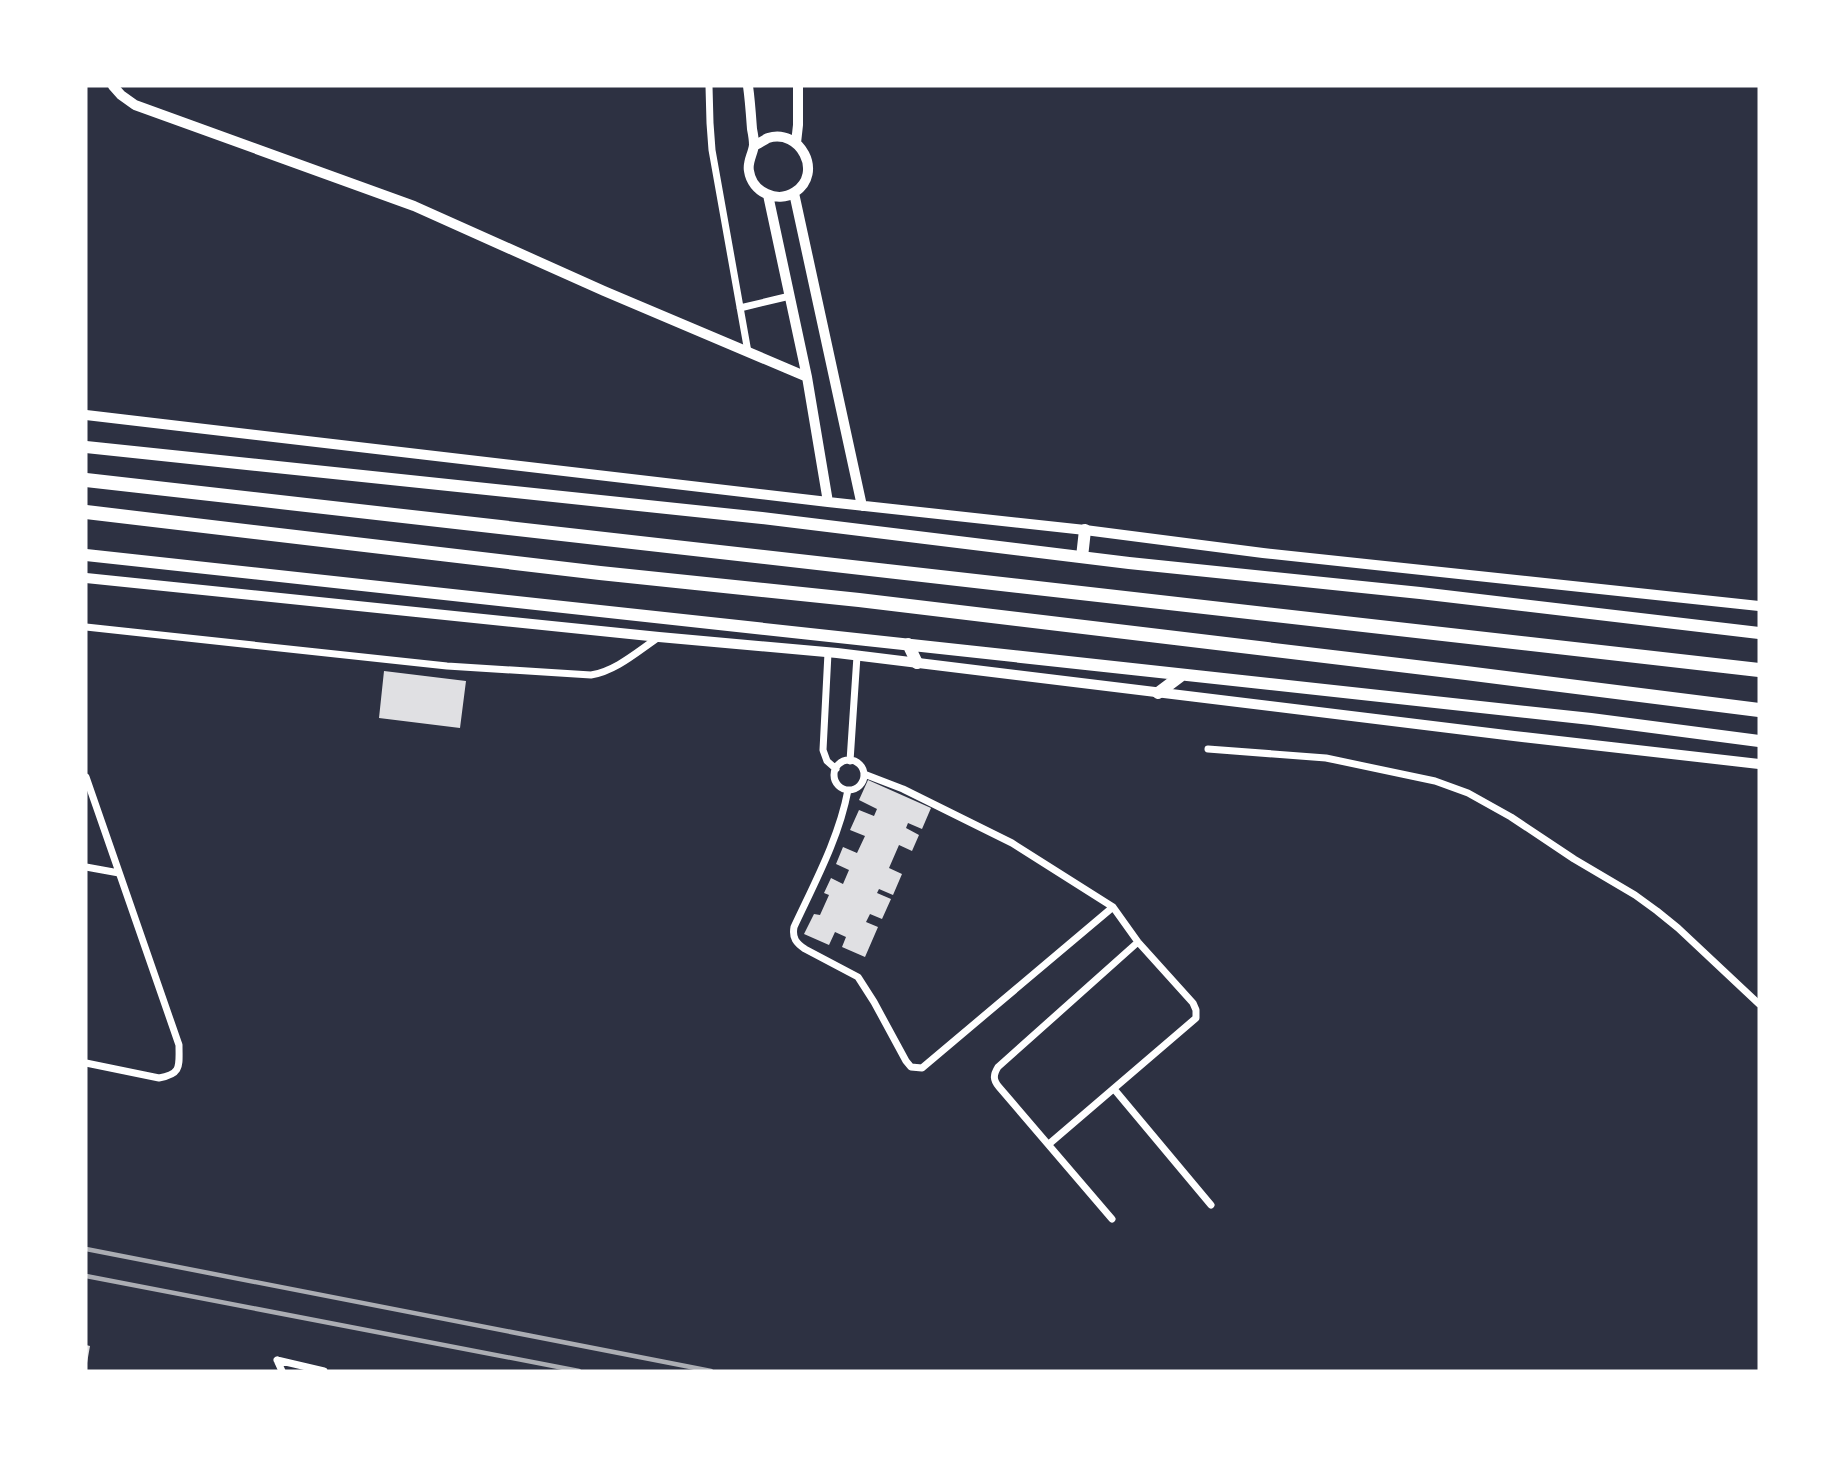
<svg xmlns="http://www.w3.org/2000/svg" width="1845" height="1457" viewBox="0 0 1845 1457" font-family="'DejaVu Sans',sans-serif">
<style>
.building{fill:#e0e0e3}
.lines{fill:none;stroke-linecap:round;stroke-linejoin:round}
.minor{stroke:#fff;stroke-width:7}
.tertiary{stroke:#fff;stroke-width:10}
.trunk{stroke:#fff;stroke-width:12}
.motorway{stroke:#fff;stroke-width:14}
.rail{stroke:#abadb3;stroke-width:4.5}
</style>
<rect width="100%" height="100%" fill="#2d3142"/>
<path class="building" d="M384 671 466 681 460 728 379 718Z
M868 780 931 808 922 829 908 823 906 828 919 835 912 851 899 845 889 868 902 874 893 895 879 889 877 893 891 899 882 919 870 914 866 922 878 927 865 957 842 947 846 937 835 932 829 945 804 934 814 914 820 915 829 895 824 893 831 878 843 884 849 870 836 864 843 847 857 853 865 836 850 830 859 810 874 816 877 809 859 800Z
M86 1345 90 1346 87 1363H86Z"/>
<g class="lines">
<path class="minor" d="M709 86 710 123 712 150 748 352
M740 308 790 296
M86 627 447 666 591 675C616 671 638 651 659 637
M828 653 823 750 827 761 836 769
M1208 749 1326 758 1435 781 1468 793 1511 817 1574 859 1635 895 1657 911 1678 928 1759 1004
M834 775a15 15 0 1 1 30 0a15 15 0 1 1-30 0Z
M850 761 857 656
M86 777 179 1045C179 1066 182 1074 159 1078L86 1063
M848 790C839 838 815 882 794 927 792 938 796 943 805 949L858 977 874 1002 906 1061 911 1067 922 1068 1113 907 1012 843 903 789 864 774
M86 867 119 873
M1114 1089 1211 1205
M1049 1144 1196 1018V1010L1193 1003 1138 942 1113 907
M1112 1219 999 1087C993 1080 993 1075 998 1067L1138 942
M277 1360 324 1371
M277 1360 282 1371"/>
<path class="tertiary" d="M113 86 121 95 135 105 414 206 604 291 807 377
M748 86C750 100 751 115 752 129 753 134 754 140 754 145 753 154 747 162 749 171 752 192 777 204 795 192 824 173 800 128 768 138 764 140 758 144 754 146
M796 143 798 125V86
M794 193 862 506
M768 195 807 377 828 502
M86 415 828 502 1085 530 1263 553 1759 606
M86 578 659 637 837 653 1514 736 1759 764"/>
<path class="trunk" d="M86 447 762 518 1129 563 1420 593 1759 633
M86 555 1591 719 1759 741
M1082 557 1085 530
M908 644 917 663
M1158 693 1182 675"/>
<path class="motorway" d="M86 480 1759 670
M86 512 600 573 859 600 1466 673 1759 710"/>
<path class="rail" d="M86 1249 711 1371
M86 1276 579 1371"/>
</g>
<rect width="1845" height="1457" fill="none" stroke="#ffffff" stroke-width="175"/>
</svg>
